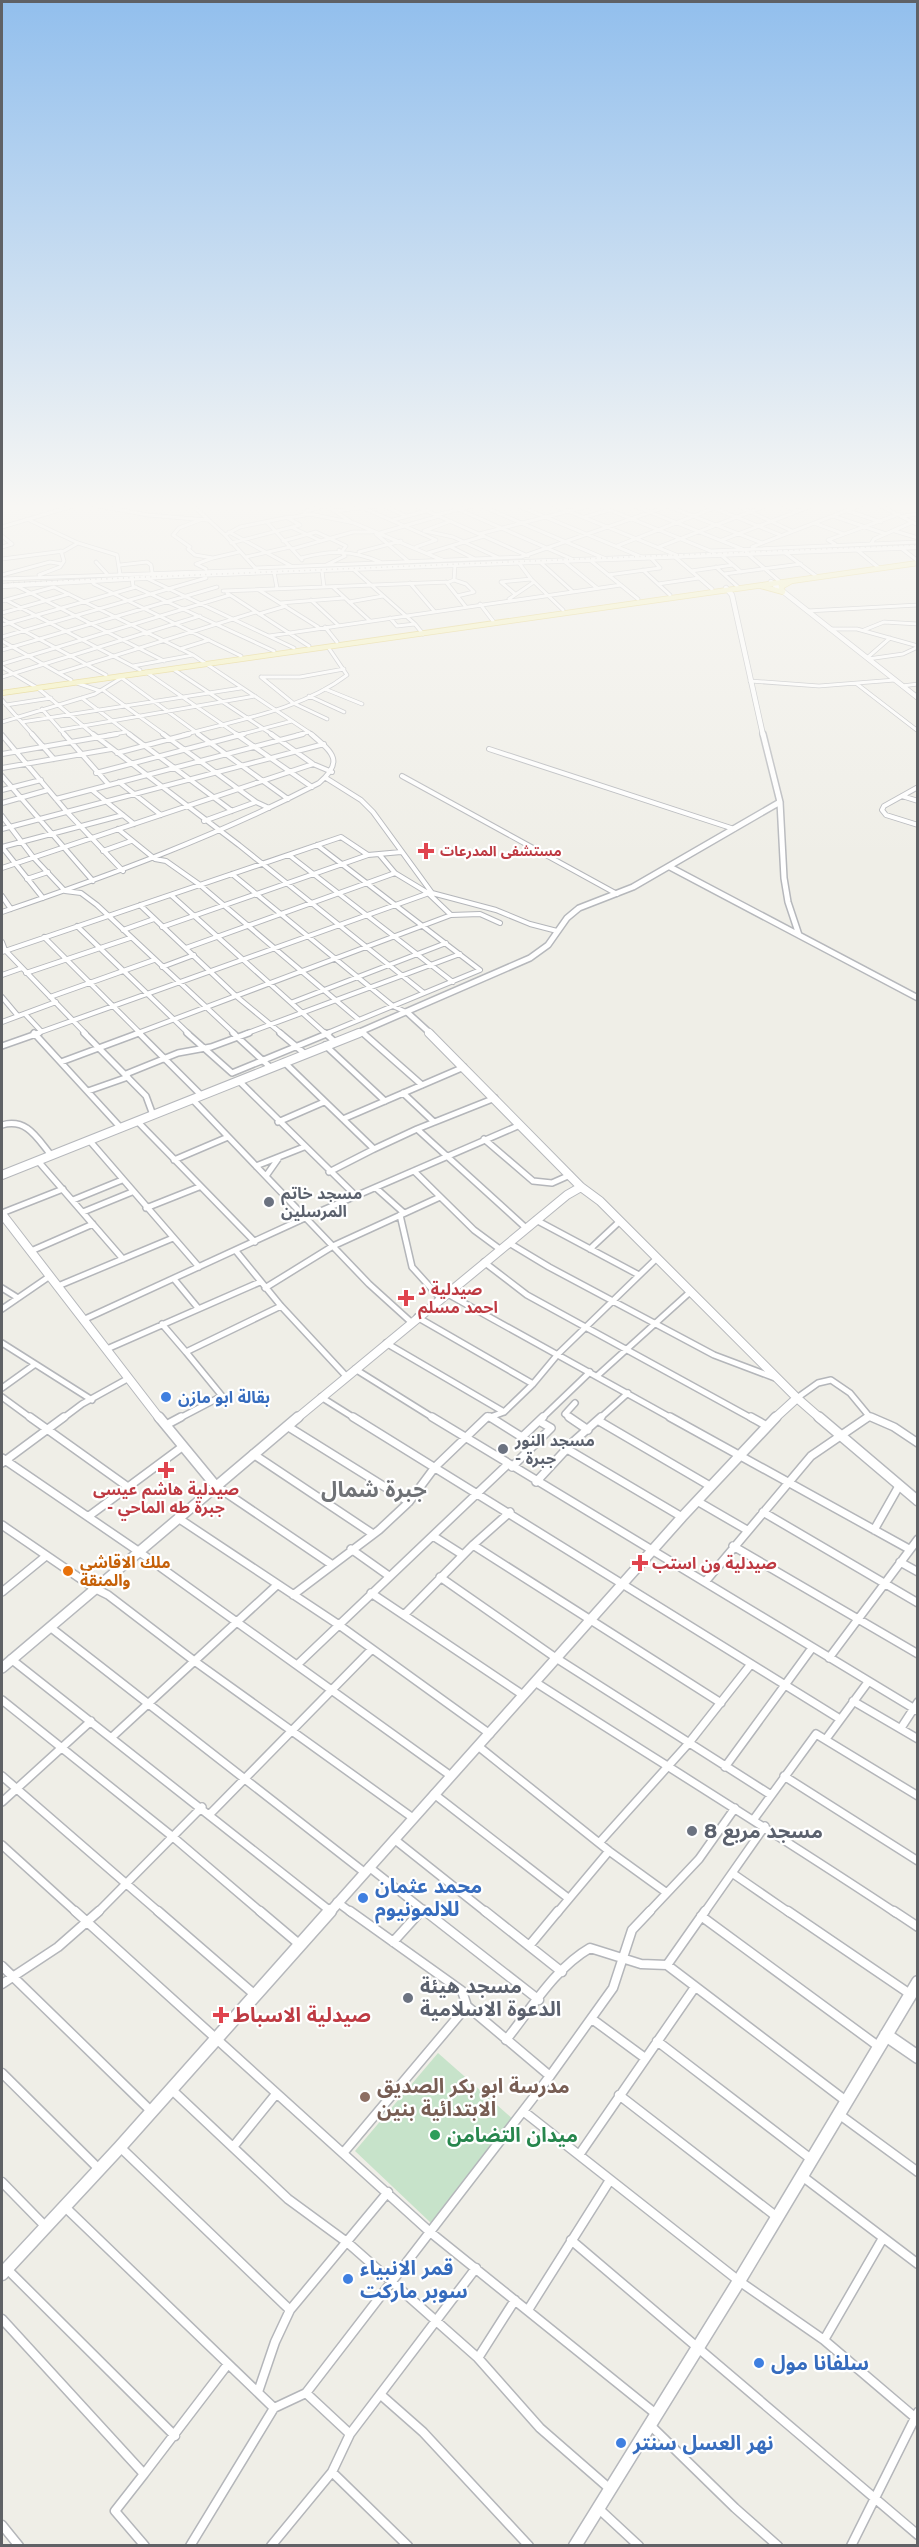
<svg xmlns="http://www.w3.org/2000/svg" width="919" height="2547" viewBox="0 0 919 2547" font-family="Montserrat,'Noto Sans Arabic',sans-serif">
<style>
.green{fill:#c7e3ca}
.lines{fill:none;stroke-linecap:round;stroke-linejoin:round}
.street-far4-casing{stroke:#b4b6ba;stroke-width:4.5}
.street-far3-casing{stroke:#b4b6ba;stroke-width:6}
.street-far2-casing{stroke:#b4b6ba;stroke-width:8}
.street-far1-casing{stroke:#b4b6ba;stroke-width:10}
.street-casing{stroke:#b4b6ba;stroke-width:11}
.secondary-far4-casing{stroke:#b6b8bc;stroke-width:6}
.secondary-far3-casing{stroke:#b6b8bc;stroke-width:8}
.secondary-far2-casing{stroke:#b6b8bc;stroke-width:10}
.secondary-far1-casing{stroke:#b6b8bc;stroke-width:12}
.secondary-casing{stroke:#b6b8bc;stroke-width:15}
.primary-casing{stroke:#e0cd6f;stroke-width:6}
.street-far4{stroke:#fff;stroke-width:3}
.street-far3{stroke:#fff;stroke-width:4}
.street-far2{stroke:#fff;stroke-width:5}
.street-far1{stroke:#fff;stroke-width:7}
.street{stroke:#fff;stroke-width:8}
.secondary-far4{stroke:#fff;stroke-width:4.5}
.secondary-far3{stroke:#fff;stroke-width:5}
.secondary-far2{stroke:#fff;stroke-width:8}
.secondary-far1{stroke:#fff;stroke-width:9}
.secondary{stroke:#fff;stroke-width:12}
.primary{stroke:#f5f2b6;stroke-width:4.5}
.rail{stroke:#b5b5b6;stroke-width:1.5;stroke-dasharray:1 4.5;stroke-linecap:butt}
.health-dot{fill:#e0444e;stroke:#fff;stroke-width:2}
.worship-dot{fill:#6b7280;stroke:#fff;stroke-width:2}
.shop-dot{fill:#3f7fe0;stroke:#fff;stroke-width:2}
.food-dot{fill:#e8710a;stroke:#fff;stroke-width:2}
.education-dot{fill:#8d6e63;stroke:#fff;stroke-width:2}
.leisure-dot{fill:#2e9e5b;stroke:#fff;stroke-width:2}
.labels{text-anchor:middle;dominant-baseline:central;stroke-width:4.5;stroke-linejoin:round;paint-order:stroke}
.far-health-label{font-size:14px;font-weight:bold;fill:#be3a42;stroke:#fff;text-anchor:start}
.worship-label{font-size:16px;font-weight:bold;fill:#5b616d;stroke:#fff;text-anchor:start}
.health-label{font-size:16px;font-weight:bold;fill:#be3a42;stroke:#fff;text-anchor:start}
.shop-label{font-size:16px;font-weight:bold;fill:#366cbe;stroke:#fff;text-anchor:start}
.food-label{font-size:16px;font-weight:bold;fill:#c56008;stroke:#fff;text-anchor:start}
.near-worship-label{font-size:20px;font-weight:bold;fill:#5b616d;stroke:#fff;text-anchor:start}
.near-shop-label{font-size:20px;font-weight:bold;fill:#366cbe;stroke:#fff;text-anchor:start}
.near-health-label{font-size:20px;font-weight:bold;fill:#be3a42;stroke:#fff;text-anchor:start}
.near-education-label{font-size:20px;font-weight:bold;fill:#785e54;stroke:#fff;text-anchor:start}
.near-leisure-label{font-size:20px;font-weight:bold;fill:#27864d;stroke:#fff;text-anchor:start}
.district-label{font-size:22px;font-weight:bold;fill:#707377;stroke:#fff}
</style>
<rect width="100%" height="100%" fill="#efeee7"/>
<path class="green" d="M438 2053 514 2120 431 2223 355 2151Z"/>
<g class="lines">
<g class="street-far4-casing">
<path id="street-far4" d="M77 502 148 515 207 520
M189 502 225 535 257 570
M350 502 436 540
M375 502 406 516
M407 502 528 556
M442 502 574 560
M472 502 606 559
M509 502 644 558
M546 502 681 557
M590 502 713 552
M625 502 742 549 779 581
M657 502 762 543
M698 502 714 508 731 502
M729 502 792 531
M776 502 798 511
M797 502 809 507
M873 502 918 525
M912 502 918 505
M325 505 350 521
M107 507 117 502
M335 511 408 502
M848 511 881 522
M304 512 335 502
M436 515 488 502
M833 516 886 534
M904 516 918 514
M585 517 609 510
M288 518 310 514 354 523 442 560
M27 519 78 543 117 555 120 574
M200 520 179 528 173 535 190 547 188 549 195 555 213 558 196 564 206 569
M393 520 426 511
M267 522 302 560
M814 523 844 534
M2 527 80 504
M293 528 321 541
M424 531 451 521
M425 531 453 537 499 558
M895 531 918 538
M229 532 291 566
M380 533 439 516
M376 534 409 562
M479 534 605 502
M225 535 240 527 289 517
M2 536 12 544
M722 540 822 502
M283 541 316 532 346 546 343 550
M231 543 300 525 288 518
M835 544 828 540 899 514
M871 544 874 539 913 522
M617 546 714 508 780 535
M2 547 12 544
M416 547 436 540
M451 547 475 559
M659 547 776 502
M752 547 869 502
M901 548 918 561
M292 549 353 532H372
M856 549 879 568
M710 551 918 542
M359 552 401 541
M784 552 816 576
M428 553 484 536
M721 555 741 572
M246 557 290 547
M675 557 712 589
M213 558 239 552
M301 558C330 550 352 550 380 562
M651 558 660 568
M2 559 64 551 78 543
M590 560 638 599
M564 561 597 588
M96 562 107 574
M540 562 572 591
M519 563 531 579 563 610
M120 565 147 562 151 565 152 572
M326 565 345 556 339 550
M716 567 738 587
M256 568 521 557 680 502
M353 569 415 624 423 634
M643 570 670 595
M322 571 324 587
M691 571 733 565
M274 572 277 588
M724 574 801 564
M2 575 50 562 62 564
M39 575 60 567 64 561 61 551
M608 575 660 568
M144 577 294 648
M132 578 133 586 274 651
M2 579 257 570
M91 580 94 584 241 656
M454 580 466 584 474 592 457 596
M446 582 466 607
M501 582 531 579
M501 582 515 594
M410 583 434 611
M13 584 164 661
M658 584 699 578
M333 587 370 621
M259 590 318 627
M223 591 449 582 454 580 455 565
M227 593 309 646
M509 599 534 582
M6 600 140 670
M311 600 338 625
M2 601 54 587 193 655 313 735
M349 602 383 596
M280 603 344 598
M480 604 493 621
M807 611 918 605
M2 613 69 594
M259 614 286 606
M390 618 397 626 415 624
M2 619 106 675
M2 625 136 587
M325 627 337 642
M829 629H857L918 646
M864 630 884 622 918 624
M269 636 621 585
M2 637 206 578
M2 641 71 680
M180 649 209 640
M2 650 217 587
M867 658 890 638
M868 659 903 654 918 647
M2 664 230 595
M133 666 193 655
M2 667 39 689 94 735
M173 669 273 735
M146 672 238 735
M59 673 256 612
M2 677 200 616
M261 677H300L344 669
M261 677 293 703 327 719
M122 678 200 735
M750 681 819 686 895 680
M77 683 100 691
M857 684 918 731
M902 686 918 684
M325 689 362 704
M103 690 165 735
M309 696 344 712
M82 698 131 735
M2 700 33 735
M6 705 51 698
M42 709 65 735
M2 722 95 694 123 677
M22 722 241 688
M60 730 255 696
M108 735 126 732
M183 735C237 720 301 710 347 675L328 647
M239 735 292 721
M297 735 309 732"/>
</g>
<g class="street-far3-casing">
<path id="street-far3" d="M32 734 54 759
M64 734 109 785
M93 734 239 845 424 993
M129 734 232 811
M163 734 256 802
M198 734 288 799
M236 734 312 787
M271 734 313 764 332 772
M2 735 67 812 123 871
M489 749 734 829
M117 753 189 734
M2 754 117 734
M2 768 111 749
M96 773 244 734
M2 776 93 881
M402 776 617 894
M326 778 361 800 373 812 432 893 496 910 530 924 557 931
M119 782 161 815
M918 787 884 806 882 810 886 815 918 825
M2 790 41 780
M92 790 134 824
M902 796 918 801
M56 799 303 734
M2 803 48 790
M2 816 33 857 65 891 81 893 97 905 235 1034
M204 821 256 802 269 808
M2 829 324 744
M118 829 155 859 166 861 200 885 358 1019
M317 845 480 970 325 1034
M2 847 123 815
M2 847 43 898
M103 851 131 841
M379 854 401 852
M289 855 453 982
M2 868 313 764
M232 874 393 1006 408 1013
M27 879 48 872
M171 895 326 1034
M2 896 11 909
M140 905 236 996 282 1034
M2 912C111 875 217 836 319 783 345 761 332 752 311 734
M77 926 189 1034
M162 927 368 855
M123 930 154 919
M44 937 141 1034
M2 942 5 950 86 1034
M186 948 395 873
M2 952 341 837 368 855 379 854 395 873 428 893 451 915 480 914 500 923
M162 967 194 955
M26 973 130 938
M2 975 22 968
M2 997 18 1016
M50 997 154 960
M293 1002 446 943
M25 1014 41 1031
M2 1022 56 1002
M361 1031 365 1034
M35 1034 429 893
M135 1034 451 915
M245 1034 460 954"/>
</g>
<g class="street-far2-casing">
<path id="street-far2" d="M34 1033 121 1128
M84 1033 146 1096 153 1115
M139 1033 202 1096
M187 1033 232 1073 329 1033
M233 1033 270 1067
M280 1033 304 1053
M325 1033 334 1041
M363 1033 422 1085
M325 1045 385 1101
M2 1046 39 1033
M61 1062 139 1033
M284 1062 374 1149 329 1172
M126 1074 178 1053 211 1047 249 1033
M239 1081 356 1196
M88 1091 128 1077
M403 1093 434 1122
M495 1098 417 1129 526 1228
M193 1100 369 1284 411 1322
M343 1119 464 1067
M138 1122 255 1242
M278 1122 324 1102
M2 1125C27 1118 37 1138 51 1155
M484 1139 533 1181 552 1183 570 1175
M89 1140 199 1267
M374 1149 417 1129
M174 1160 228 1137
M38 1161 123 1259
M256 1166 304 1147
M414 1171 474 1230 501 1250
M266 1176 278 1159
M376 1188 404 1213
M73 1200 122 1180
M146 1208 199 1187
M83 1212 132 1192
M2 1213 63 1189
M400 1215 412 1267 440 1298
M536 1220 639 1275
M509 1243 549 1267 714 1355 775 1378
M590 1249 620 1221
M31 1251 93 1224
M236 1251 281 1306 346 1376
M484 1262 527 1295 753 1419
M174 1279 198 1308
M58 1286 173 1238
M2 1288 18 1298
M265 1288 333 1246 440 1197
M446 1293 673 1419
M2 1309 50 1276
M417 1317 533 1384
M83 1320 307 1217 520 1125
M162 1324 186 1352 281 1306
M2 1343 92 1400
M386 1343 504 1412
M107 1349 260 1282
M355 1369 435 1419
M597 1376 690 1292
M2 1388 34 1365
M2 1397 32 1419
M321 1397 356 1419
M797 1398 818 1383 831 1380 850 1393 869 1416 866 1419
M488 1416 492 1419
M869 1416 875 1419
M62 1419 82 1404 129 1378
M178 1419 222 1396 186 1352
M485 1419 504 1412 533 1384 558 1354 657 1258
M541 1419 590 1372
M572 1419 565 1414 575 1403
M599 1419 628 1393"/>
</g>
<g class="street-far1-casing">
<path id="street-far1" d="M30 1417 128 1487
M353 1417 840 1719
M432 1417 918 1711
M490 1417 533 1444
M569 1417 588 1430
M670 1417 909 1549
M751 1417 767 1426
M871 1417 894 1427 918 1443
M599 1421 710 1486
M166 1425 181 1417
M287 1426 409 1502
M522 1437 543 1417
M567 1449 682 1517
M253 1454 373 1534
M2 1458 138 1551 451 1776
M2 1463 64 1417
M512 1467 551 1428 539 1421
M536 1482 574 1441 601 1417
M216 1486 331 1564
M697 1501 747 1530
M763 1512 918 1603
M89 1516 182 1447
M178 1518 339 1625 490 1734
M2 1525 94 1588 108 1595 193 1660 413 1818
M874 1530 899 1486
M433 1536 463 1555
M473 1545 721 1703
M733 1546 918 1654
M351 1549 389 1576
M900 1562 918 1572
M440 1577 556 1658 771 1795
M705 1582 811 1456 868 1417
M2 1592 46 1556
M371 1593 523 1695
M293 1595 379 1530 409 1502 435 1467 487 1417
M404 1615 473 1545 510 1512
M50 1627 364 1872
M829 1658 918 1539
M11 1659 329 1910
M298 1664 508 1464
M535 1682C655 1759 777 1834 896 1913
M2 1700 173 1837 262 1913
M853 1701 918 1739
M901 1728 918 1702
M112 1737 277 1585
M826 1739 868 1682
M478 1746 609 1851 667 1893
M725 1767 812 1648
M2 1776 160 1913
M784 1776 918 1861
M434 1794 568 1898
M2 1802 91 1721
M210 1814 372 1649
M754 1819 816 1734 918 1796
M394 1839 487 1913
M599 1843 688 1744 751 1664
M2 1845 77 1913
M369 1867 427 1913
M732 1873 790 1913
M337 1902 352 1913
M97 1913 202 1807
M420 1913 423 1909
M557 1913 609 1851
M648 1913 699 1859 735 1808
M704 1913 765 1826"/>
</g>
<g class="street-casing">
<path id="street" d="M75 1911 430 2232 656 2414
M158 1911 254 1994
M260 1911 299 1944
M425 1911 539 2000
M485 1911 562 1972
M788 1911 910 1994
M894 1911 918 1927
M701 1916 878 2046
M393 1942 421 1911
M529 1946 558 1911
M667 1965 846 2101
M2 1966 151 2111
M2 1984 58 1947 99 1911
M592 2019 645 2058
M506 2040C531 2009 555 1968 590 1948L641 1964 667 1965 705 1911
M657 2041 811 2159
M2 2073 99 2169
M550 2076 613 1988 632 1930 650 1911
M171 2089 288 2199 348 2243 478 2358 540 2428 610 2489
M619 2095 777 2217
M523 2111 739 2281 824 2340 918 2420
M840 2115 918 2172
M120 2147 290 2310
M233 2147 276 2094
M344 2152 467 2006
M579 2155 695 1987
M802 2176 918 2264
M2 2182 46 2227
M65 2207 274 2408
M571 2240 918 2535
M8 2270 175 2436
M528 2310 610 2180
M2 2319 144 2474 115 2511 145 2546
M824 2340 883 2238
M478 2358 515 2300
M258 2392 275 2342 290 2310 388 2192
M306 2393 350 2434
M381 2395 423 2432 529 2546
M651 2426 735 2508 778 2546
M332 2472 408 2546
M144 2474 228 2364
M598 2508 639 2546
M2 2525 19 2546
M190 2546 274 2408 306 2393 550 2076 467 2006 462 1991 350 1911
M271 2546 332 2472 350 2434 476 2268
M851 2546 918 2412"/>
</g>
<g class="secondary-far4-casing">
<path id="secondary-far4" d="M771 582 918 698
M2 586 192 575 918 547
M726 588 732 595 763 735"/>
</g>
<g class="secondary-far3-casing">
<path id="secondary-far3" d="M763 734 780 802 784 878 788 902 799 935
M670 867 918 998
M408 1013 431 1034
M355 1034 530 958 548 945 567 918 579 908 633 887 780 802"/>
</g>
<g class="secondary-far2-casing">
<path id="secondary-far2" d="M429 1033 581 1187 600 1201 797 1398 821 1419
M2 1175 359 1033
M2 1214 160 1419
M296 1419 567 1195 581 1187
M774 1419 797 1398"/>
</g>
<g class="secondary-far1-casing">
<path id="secondary-far1" d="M159 1417 215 1485
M819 1417 918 1501
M2 1668 298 1417
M329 1913 682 1517 776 1417"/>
</g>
<g class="secondary-casing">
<path id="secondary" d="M886 2035 918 2057
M2 2274 120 2147 330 1911
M575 2546 739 2281 918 1982"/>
</g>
<g class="primary-casing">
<path id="primary" d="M761 586 783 592 781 587 790 582
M2 693 918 563"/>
</g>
<use href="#street-far4" class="street-far4"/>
<use href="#street-far3" class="street-far3"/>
<use href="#street-far2" class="street-far2"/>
<use href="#street-far1" class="street-far1"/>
<use href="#street" class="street"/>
<use href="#secondary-far4" class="secondary-far4"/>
<use href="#secondary-far3" class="secondary-far3"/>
<use href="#secondary-far2" class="secondary-far2"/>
<use href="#secondary-far1" class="secondary-far1"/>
<use href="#secondary" class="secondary"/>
<use href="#primary" class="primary"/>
<path class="rail" d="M2 583 918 545"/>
</g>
<linearGradient id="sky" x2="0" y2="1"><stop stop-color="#92bfed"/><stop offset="0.59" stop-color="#f8f7f4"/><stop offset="1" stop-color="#f8f7f4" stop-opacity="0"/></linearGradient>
<rect width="919" height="858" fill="url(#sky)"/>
<g class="health-dot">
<path d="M423 842h6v6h6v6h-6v6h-6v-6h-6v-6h6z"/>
<path d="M403 1289h6v6h6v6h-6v6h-6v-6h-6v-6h6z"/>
<path d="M163 1461h6v6h6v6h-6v6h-6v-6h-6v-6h6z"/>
<path d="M637 1554h6v6h6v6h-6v6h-6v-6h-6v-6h6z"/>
<path d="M218 2006h6v6h6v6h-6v6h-6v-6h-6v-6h6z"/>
</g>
<g class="worship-dot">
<circle cx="269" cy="1202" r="6"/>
<circle cx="503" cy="1449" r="6"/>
<circle cx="692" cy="1831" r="6"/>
<circle cx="408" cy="1998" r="6"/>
</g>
<g class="shop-dot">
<circle cx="166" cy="1397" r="6"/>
<circle cx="363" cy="1898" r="6"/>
<circle cx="348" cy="2279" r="6"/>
<circle cx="759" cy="2363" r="6"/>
<circle cx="621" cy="2443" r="6"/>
</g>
<circle class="food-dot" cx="68" cy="1571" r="6"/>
<circle class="education-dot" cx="365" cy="2097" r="6"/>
<circle class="leisure-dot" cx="435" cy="2135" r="6"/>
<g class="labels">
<g class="far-health-label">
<text x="440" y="851">مستشفى المدرعات</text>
</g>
<g class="worship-label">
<text x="281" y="1193">مسجد خاتم<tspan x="281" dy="18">المرسلين</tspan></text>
<text x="515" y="1440">مسجد النور<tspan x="515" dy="18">- جبرة</tspan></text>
</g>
<g class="health-label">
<text x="418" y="1289">صيدلية د<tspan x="418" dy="18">احمد مسلم</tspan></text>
<text x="166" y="1489" text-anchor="middle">صيدلية هاشم عيسى<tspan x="166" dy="18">- جبرة طه الماحي</tspan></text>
<text x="652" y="1563">صيدلية ون استب</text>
</g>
<g class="shop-label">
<text x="178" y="1397">بقالة ابو مازن</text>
</g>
<g class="food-label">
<text x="80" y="1562">ملك الاقاشي<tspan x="80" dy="18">والمنقة</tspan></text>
</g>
<g class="near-worship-label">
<text x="704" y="1831">مسجد مربع 8</text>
<text x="420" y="1986">مسجد هيئة<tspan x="420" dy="23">الدعوة الاسلامية</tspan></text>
</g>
<g class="near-shop-label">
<text x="375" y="1886">محمد عثمان<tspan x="375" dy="23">للالمونيوم</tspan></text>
<text x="360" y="2268">قمر الانبياء<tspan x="360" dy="23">سوبر ماركت</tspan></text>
<text x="771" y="2363">سلفانا مول</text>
<text x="633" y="2443">نهر العسل سنتر</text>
</g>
<g class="near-health-label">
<text x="233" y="2015">صيدلية الاسباط</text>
</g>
<g class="near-education-label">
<text x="377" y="2086">مدرسة ابو بكر الصديق<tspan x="377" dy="23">الابتدائية بنين</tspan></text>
</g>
<g class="near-leisure-label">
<text x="447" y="2135">ميدان التضامن</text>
</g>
<g class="district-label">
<text x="374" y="1489">جبرة شمال</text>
</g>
</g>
<rect width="919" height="2547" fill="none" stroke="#5f6165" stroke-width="6"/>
</svg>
